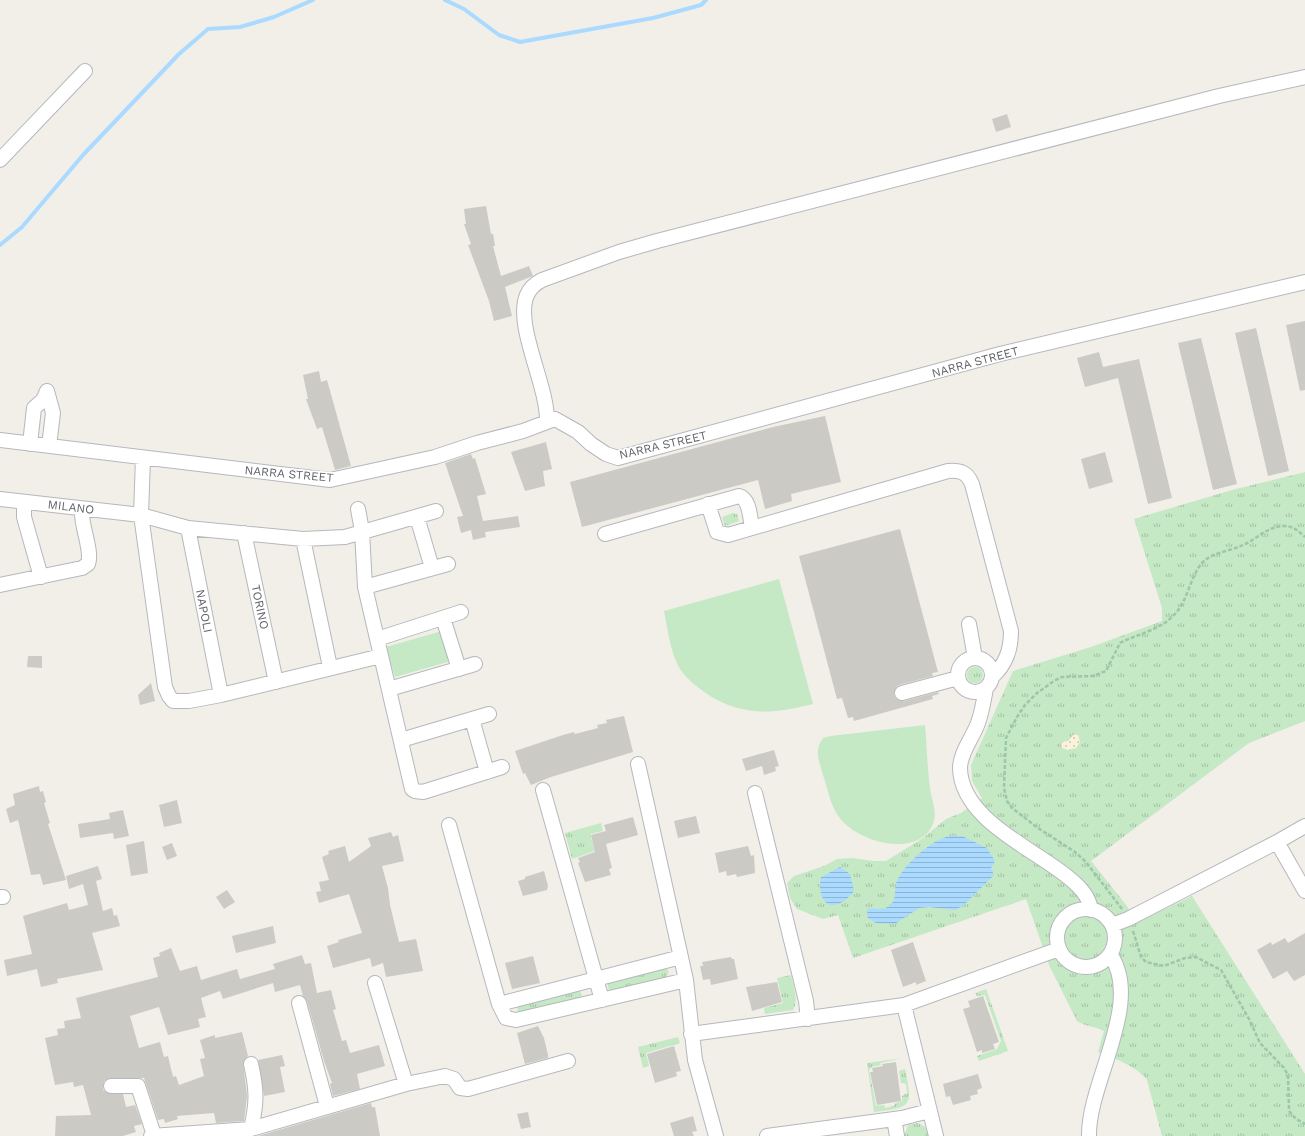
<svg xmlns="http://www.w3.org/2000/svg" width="1305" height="1136" viewBox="0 0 1305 1136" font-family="'Work Sans',sans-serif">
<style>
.grass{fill:url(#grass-tufts)}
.sand{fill:url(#sand-dots)}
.park{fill:#c5e8c5}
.water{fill:url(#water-rules)}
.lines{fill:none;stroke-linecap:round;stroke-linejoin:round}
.stream{stroke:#aadaff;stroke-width:4}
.building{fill:#cccac5}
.minor-casing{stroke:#b5b8bc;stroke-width:16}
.path{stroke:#9cc7a9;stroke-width:2.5;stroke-dasharray:4 2;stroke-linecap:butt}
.minor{stroke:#fff;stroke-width:14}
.labels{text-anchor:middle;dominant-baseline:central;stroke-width:3.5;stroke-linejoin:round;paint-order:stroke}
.street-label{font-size:12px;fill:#5f6368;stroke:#fff}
</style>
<defs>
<pattern id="grass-tufts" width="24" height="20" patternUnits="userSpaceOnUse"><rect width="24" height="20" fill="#c5e8c5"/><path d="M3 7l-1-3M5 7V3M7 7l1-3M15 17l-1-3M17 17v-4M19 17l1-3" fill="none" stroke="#a3c0a4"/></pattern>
<pattern id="sand-dots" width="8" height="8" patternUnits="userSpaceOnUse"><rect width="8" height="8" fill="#fbf3d9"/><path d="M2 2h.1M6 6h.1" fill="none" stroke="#cec8b4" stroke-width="1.8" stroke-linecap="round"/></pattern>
<pattern id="water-rules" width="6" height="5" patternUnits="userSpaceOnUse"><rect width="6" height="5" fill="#aadaff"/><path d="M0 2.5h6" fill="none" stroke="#8eb4d2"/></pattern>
</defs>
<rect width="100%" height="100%" fill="#f1efe8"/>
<path class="grass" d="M1305 472V721L1249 743 1091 861 1127 906 1136 923 1192 896 1305 1074V1136H1162L1147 1080C1138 1067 1112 1057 1098 1052L1104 1031C1095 1026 1086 1027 1077 1021L1049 965 1026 899 853 958 838 915 823 919 797 909 790 898 787 883 794 876 824 866 837 859 852 858 874 861H886L923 838 946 819 961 813 982 798 972 781 971 765 1013 671 1091 647 1162 621V608L1134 519 1232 490Z
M733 513 737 514 739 521 725 526 722 517Z
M967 675a8 8 0 1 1 16 0a8 8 0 1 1-16 0Z
M601 823 603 831 590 834 595 851 572 859 565 833Z
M663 968 667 969 669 972 666 977 614 991 609 990 608 987V982Z
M791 975C793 985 799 1000 793 1010L765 1014 764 1008 783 1003 777 978Z
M986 989 1008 1051 979 1061 977 1056 997 1049 1001 1041 985 995 977 996 975 993Z
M579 990 582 995 580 998 518 1012 517 1005Z
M678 1037 680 1043 646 1053 649 1066 643 1068 638 1047Z
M903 1058 880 1063 881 1065 872 1067 869 1070 876 1106 884 1105 885 1108 894 1106 895 1103 902 1101V1096L907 1093 906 1084 901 1083 899 1071 905 1069C913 1107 912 1107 874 1112L867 1063Z
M918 1123 925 1127 929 1136H904L908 1125Z"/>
<path class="sand" d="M1078 734 1080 742 1076 748 1068 750 1062 748 1061 742 1068 741 1073 735Z"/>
<path class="park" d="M779 579 813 704C773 714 743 717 707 694 697 687 687 679 680 669 670 652 668 630 664 611Z
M442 631 451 661 395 677 386 647Z
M925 725C927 746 927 767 930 788 931 798 937 811 934 821 922 860 857 843 839 817 830 805 828 789 823 775 819 761 814 750 823 738L831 736Z"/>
<path class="water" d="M962 836 987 848 995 861 991 868 994 875 964 905 955 910 929 907 919 908 895 924 876 923 868 918 867 911 868 909C876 907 884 912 891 904 897 898 894 890 896 884 900 868 931 840 947 837 952 835 957 836 962 836Z
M840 867 850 874 854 891C847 900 840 906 829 905 820 899 819 888 821 877Z"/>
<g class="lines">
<path class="stream" d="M445 0 464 9 499 35 520 42 653 18 701 5 706 0
M0 245 22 227 83 155 179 54 208 29 240 27 274 17 313 0"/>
</g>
<path class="building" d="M1007 114 1011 127 996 132 992 119Z
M486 206 491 234H493L495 246H493L501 276 529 266 533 276 505 287 512 316 494 321 489 301 468 245 471 244 464 224H466L464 209Z
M1305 321V390L1300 391 1286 325Z
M1256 328 1289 471 1268 476 1235 333Z
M1201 338 1237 484 1213 490 1178 343Z
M1099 352 1103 367 1139 359 1172 498 1148 504 1118 378 1085 387 1077 358Z
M319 371 321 382 327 380 351 466 335 470 322 427 317 429 306 399H308L303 375Z
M825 416 841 482 791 494 792 501 765 509 758 480 582 527 570 482 773 427Z
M546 442 552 469 543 471 545 486 525 491 511 452Z
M1105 452 1113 482 1089 489 1081 459Z
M471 454 473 459 475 458 486 494 477 496 483 521 518 516 520 527 485 532 486 537 473 540 471 530 461 533 457 517 463 516 445 463Z
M900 529 938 672 932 673 933 676 899 685 896 687 894 695 896 699 904 701 938 692 939 694 932 696 933 699 854 721 853 717 848 718 842 698 837 699 799 556Z
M28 656H42V668L27 667Z
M151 683 155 701 140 705 138 695Z
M624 716 633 752 551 777 531 785 525 773 523 774 515 751 563 735 574 732 575 734 598 728 597 725 607 723 606 720Z
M774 750 779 766 775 767 776 771 764 775 762 766 746 771 742 759Z
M39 786 40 792 43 791 46 802 44 803 50 823 48 824 66 880 43 885 40 874 31 875 18 820 10 823 6 809 15 805 13 794Z
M177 800 182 823 164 827 159 805Z
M123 810 129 836 114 839 113 833 80 838 78 824 110 819 109 813Z
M696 816 700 833 678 838 674 821Z
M633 817 638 835 606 844 612 868 609 869 611 875 585 882 578 863 580 862 578 858 595 852 591 835 606 831 604 825Z
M391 832 393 837 398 835 404 861 382 866 388 888 390 905 399 942 416 939 423 971 386 977 383 963 372 967 370 958 333 968 327 946 339 942 338 940 362 933 349 894 319 903 316 892 321 891 319 882 329 880 322 857 329 854 328 851 345 846 349 862 371 846 368 838Z
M144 841 148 873 131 876 126 845Z
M172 843 177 856 167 860 162 847Z
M748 846 751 856 754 855 755 873 737 877 736 874 727 876 726 871 719 873 715 853Z
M98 866 102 879 96 881 103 911 112 908 114 916 117 915 120 926 92 933 103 970 57 979 58 983 41 987 37 969 7 976 4 960 32 954 23 916 67 903 69 910 88 905 83 884 69 889 66 876Z
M544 871 548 886 547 890 523 896 518 881 525 879V877Z
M227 890 235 902 224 909 216 897Z
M273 926 276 943 236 953 232 936Z
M1305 933V975L1294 981 1287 971 1273 979 1257 950 1271 942 1272 945 1285 938 1288 943Z
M913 942 926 981 916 985V982L903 987 891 950Z
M171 948 180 971 197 966 201 980 237 969 240 979 275 969 273 964 302 955 305 964 311 963 317 993 331 990 336 1009 333 1010 342 1041 346 1040 350 1053 379 1045 385 1066 357 1074 360 1089 333 1096 330 1084 332 1083 324 1061 307 1001 303 996 300 985 275 992 273 983 223 999 220 991 201 998 206 1017 198 1019 200 1027 168 1035 159 1007 130 1016 139 1048 160 1042 164 1057 168 1056 173 1077 176 1076 179 1085 204 1076 200 1059 205 1058 200 1040 215 1035V1038L242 1032 248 1056 243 1062 247 1096 244 1121 216 1123 214 1113 177 1116 178 1119 165 1123 164 1119 158 1120 144 1078H111L104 1081 103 1090 111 1094H123L126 1107 135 1105 142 1124 134 1126 136 1132 123 1136H55L56 1116 91 1115 83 1085 74 1087 73 1082 55 1085 45 1038 58 1035 57 1029 65 1028 64 1021 81 1018 76 998 158 977 153 958 160 956 159 953Z
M533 956 540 983 512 989 505 963Z
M731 957 732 959H734L738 979 711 985 710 979 703 980 700 966H703L702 962Z
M777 982 782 1002 752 1011 746 987Z
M983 996 999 1042 993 1044 995 1049 982 1053V1050L977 1052 963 1009 970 1007 968 1001Z
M538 1026 544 1038 548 1055V1058L525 1064 517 1033Z
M674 1046 681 1071 676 1072 677 1076 655 1083 647 1054Z
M282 1055 285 1066 280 1067 285 1092 264 1096 258 1060Z
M896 1062 901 1101 877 1105 870 1072H873L872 1068 883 1066 882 1064Z
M978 1074 982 1088 977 1090 978 1094 970 1096 971 1100 953 1105 950 1096 946 1097 943 1084Z
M371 1103 372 1107H375L380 1136H258Z
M528 1112 531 1127 521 1129 517 1114Z
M693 1116 697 1131 692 1132 694 1136H674L670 1123Z"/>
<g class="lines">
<g class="minor-casing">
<path id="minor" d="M0 160 85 71
M47 391 53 413 49 446
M547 422C548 385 514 325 527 295 530 288 536 283 542 280L619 252 657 241 1219 96 1305 77
M0 440 330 480 435 457 477 443 523 431 555 419 578 432 591 444 606 454 618 458 1000 354 1305 282
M30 444 34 408 43 400 47 391
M143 458 141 515 165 687 169 696 173 701H189L221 695 381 656
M0 499 141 515 188 528 303 539 345 537 436 511
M24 502V517L41 577
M708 504 717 532 728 535 948 471C960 470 967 472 972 484L1011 631C1011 650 1006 664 992 677
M358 509 362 531 365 587 412 789 415 791 423 792 502 767
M417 517 432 568
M188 528 221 695
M244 533 276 682
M605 534 739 496C750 499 750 518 752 528
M303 539 330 667
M0 585 82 568 88 564C93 551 80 524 82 509
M365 587 448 564
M443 618 459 669
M969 624 975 658
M377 639 461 612
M958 675a17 17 0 1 1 34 0a17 17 0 1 1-34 0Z
M986 688C984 700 982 712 978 723 973 737 960 753 960 768 961 820 1035 849 1069 878 1080 887 1089 896 1091 910
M389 689 475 664
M902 693 958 678
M472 719 487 772
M401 740 489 714
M638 764 686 980 695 1060 716 1136
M543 790 602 1000
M755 793 806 1001 808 1019
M449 825 499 1004 506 1018 516 1020 686 980
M1277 842 1305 891
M0 897H3
M1057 938a29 29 0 1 1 58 0a29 29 0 1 1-58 0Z
M1112 925 1128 919 1277 842 1305 826
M375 983 406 1084
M299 1003 327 1106
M499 1004 681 957
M904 1005 1059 949
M691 1034 904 1005 936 1136
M111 1086H138L154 1135
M894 1119 897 1136
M251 1129C257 1102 257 1091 251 1064
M151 1136 251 1129 406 1084 445 1076 454 1079 460 1088 468 1089 568 1061
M767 1136 902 1118 929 1111
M1089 1136C1088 1082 1144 1003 1110 954"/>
</g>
<path class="path" d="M1122 909 1086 862 1075 852 1038 828 1012 808 1007 801 1004 788 1006 738 1017 717 1025 705 1037 693 1054 681 1062 677 1093 676 1106 671 1120 643C1138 634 1160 630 1174 615 1189 600 1190 574 1204 561 1214 552 1231 551 1243 545 1257 539 1268 526 1284 526 1294 526 1298 531 1305 537
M1133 931 1141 957 1146 962 1164 966 1185 958 1196 957 1221 970 1249 1019 1260 1043 1284 1068 1288 1075 1289 1111 1296 1119 1305 1124"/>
<use href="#minor" class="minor"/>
</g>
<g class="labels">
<g class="street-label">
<text transform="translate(975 362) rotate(-15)">NARRA STREET</text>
<text transform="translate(663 445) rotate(-13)">NARRA STREET</text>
<text transform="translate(289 474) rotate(5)">NARRA STREET</text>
<text transform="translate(71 507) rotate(7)">MILANO</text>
<text transform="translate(260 607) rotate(78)">TORINO</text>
<text transform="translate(204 611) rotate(79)">NAPOLI</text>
</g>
</g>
</svg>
